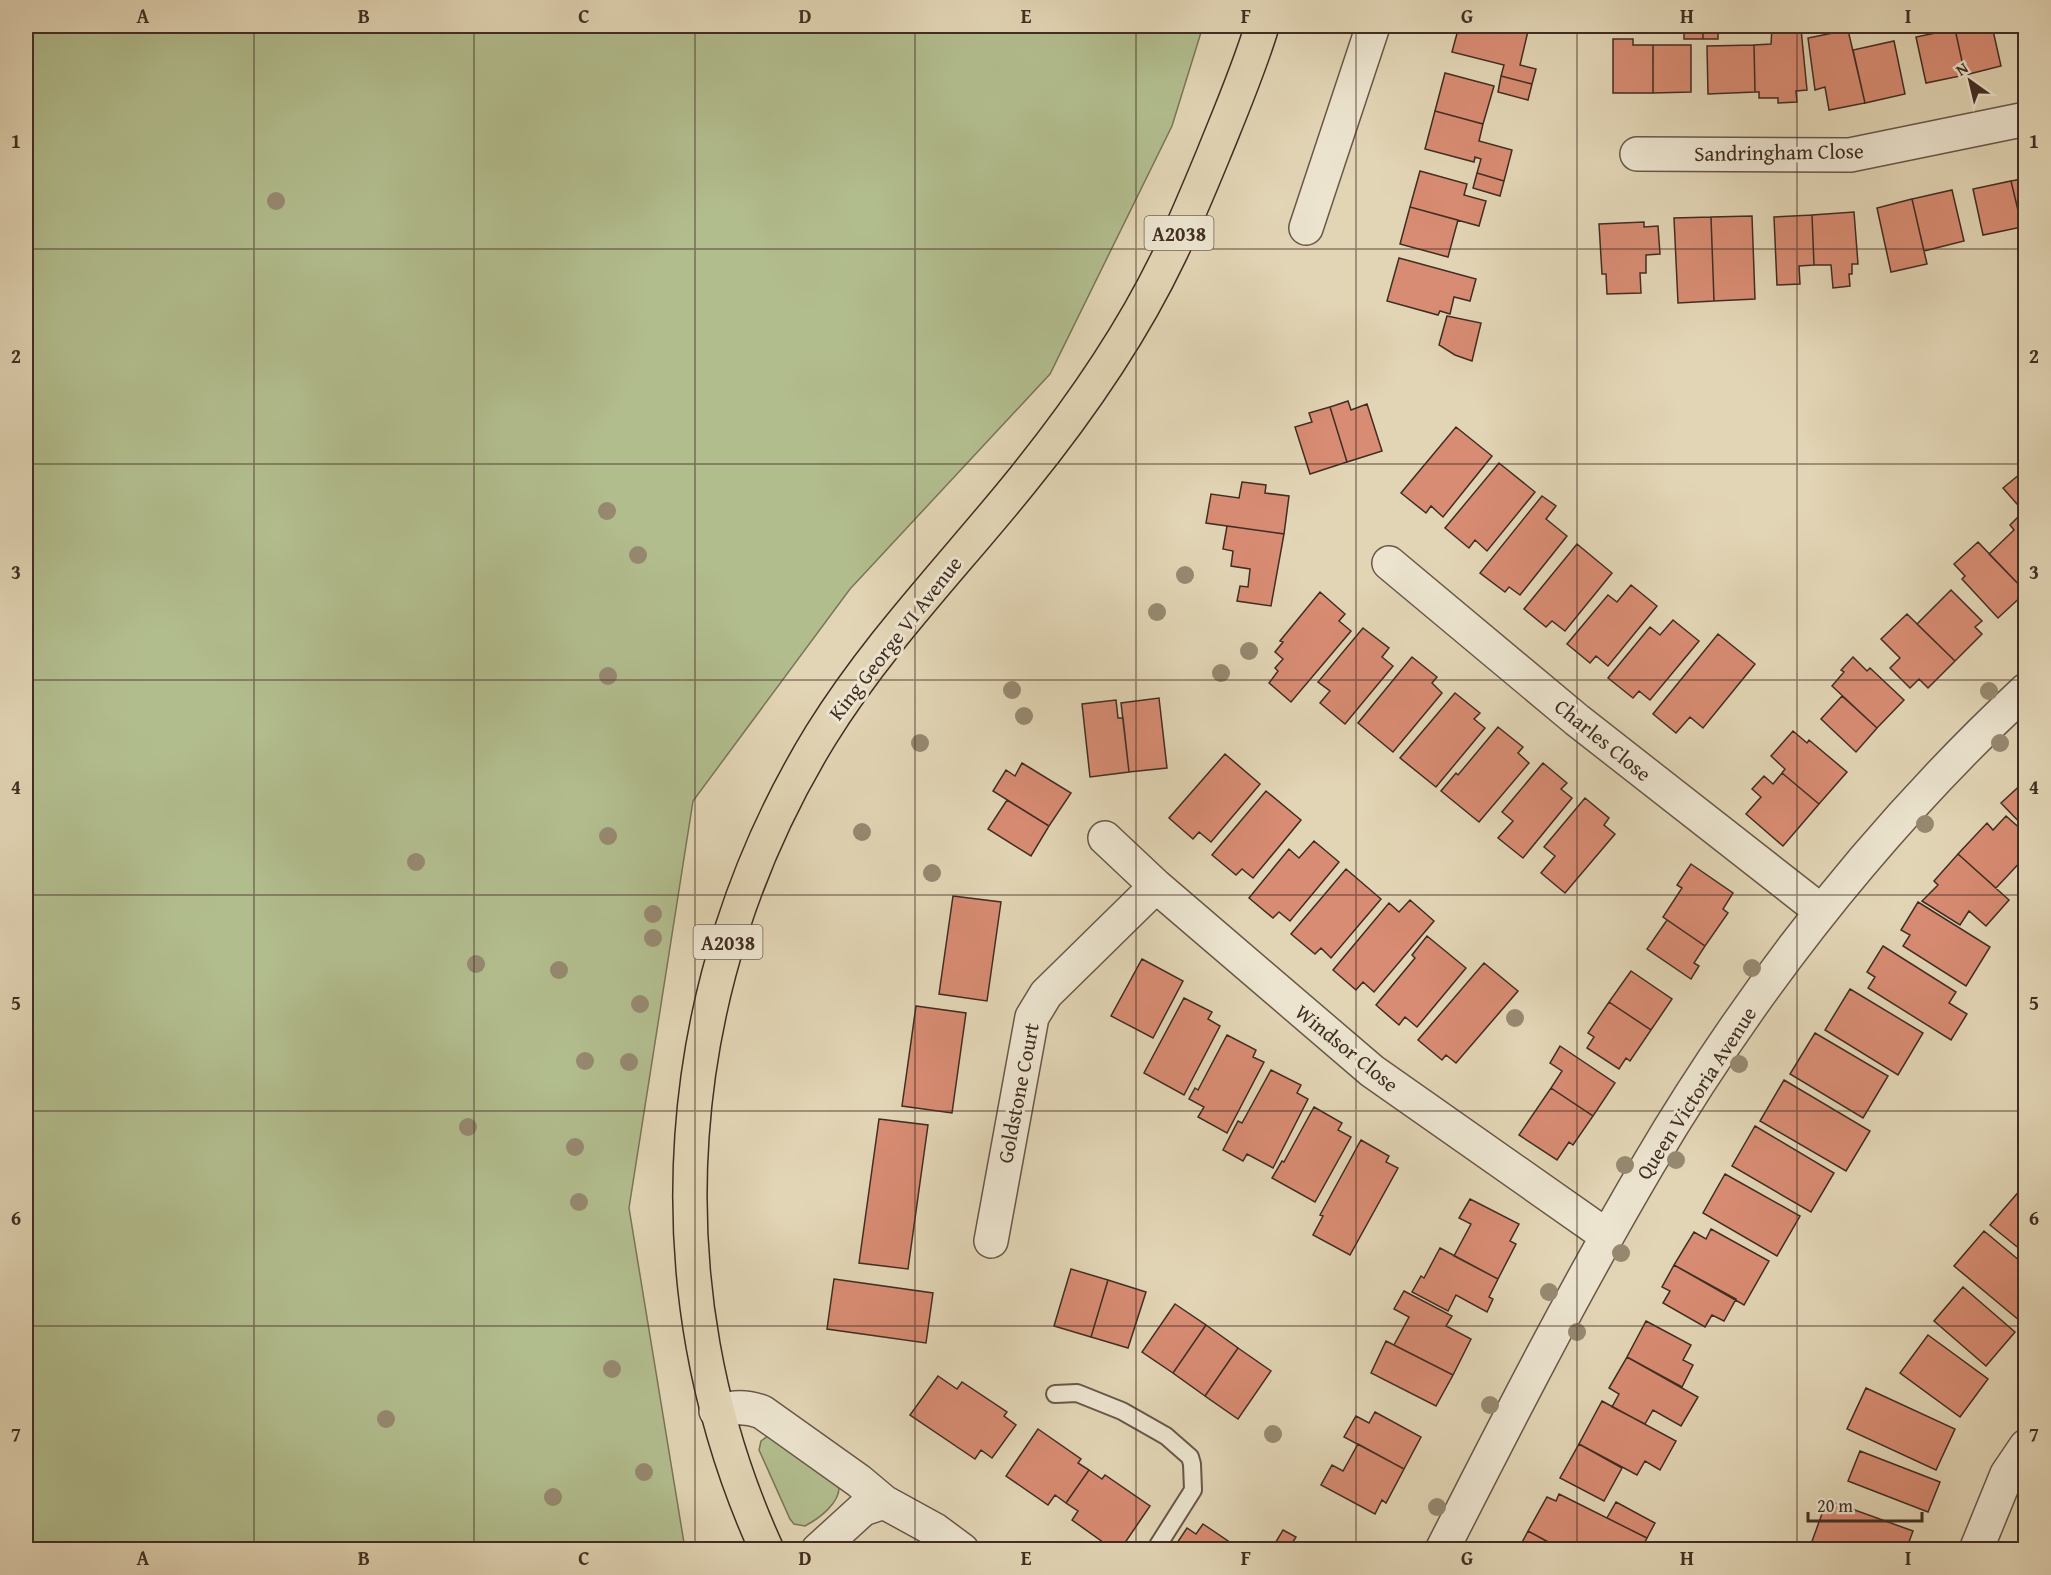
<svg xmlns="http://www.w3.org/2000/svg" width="2051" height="1575" viewBox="0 0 2051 1575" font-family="'Gentium Book Plus',serif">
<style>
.green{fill:#b2bd8e;stroke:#7a7558;stroke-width:1.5}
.building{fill:#d88c73;stroke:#412d23;stroke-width:1.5}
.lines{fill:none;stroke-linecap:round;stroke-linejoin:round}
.lane-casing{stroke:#695748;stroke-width:20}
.street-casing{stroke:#695748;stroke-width:36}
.primary-casing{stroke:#412d23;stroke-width:36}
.lane{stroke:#ece4cf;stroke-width:16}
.street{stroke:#ece4cf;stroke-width:33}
.primary{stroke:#e2d5b5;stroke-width:33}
.tree{fill:#968970}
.grid{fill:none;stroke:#412d23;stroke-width:1.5;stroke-opacity:0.55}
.labels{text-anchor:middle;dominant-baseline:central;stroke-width:6;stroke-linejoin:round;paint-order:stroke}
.shield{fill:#ece4cf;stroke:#746457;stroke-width:1.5}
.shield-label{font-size:20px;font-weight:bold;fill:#412d23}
.street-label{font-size:21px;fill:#412d23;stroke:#ece4cf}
.neatline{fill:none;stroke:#412d23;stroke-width:2}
.grid-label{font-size:20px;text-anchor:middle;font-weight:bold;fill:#412d23}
</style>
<rect width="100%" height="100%" fill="#e2d5b5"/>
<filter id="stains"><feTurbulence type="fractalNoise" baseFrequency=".00333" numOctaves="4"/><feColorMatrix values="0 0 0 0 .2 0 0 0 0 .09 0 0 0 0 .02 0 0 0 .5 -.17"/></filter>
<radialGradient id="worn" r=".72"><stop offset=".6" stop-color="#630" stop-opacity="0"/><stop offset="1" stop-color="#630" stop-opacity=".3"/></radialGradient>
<path class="green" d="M26 26H1203L1172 126 1050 374 850 589 693 801 629 1208 685 1549H26Z
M768 1436 839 1485C841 1502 820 1518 805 1526L794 1524 790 1519 759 1450 761 1441Z"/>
<path class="building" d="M1459 26H1505L1528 31 1520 65 1536 69 1532 84 1501 76 1504 65 1452 52Z
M1684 26H1703V39H1684Z
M1703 26H1718V39H1703Z
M1970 26H1992L2001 66 1965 75 1955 29Z
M1772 28 1801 29 1807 90 1796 91 1797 102 1778 103V98H1759V92H1755L1754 45 1771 44Z
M1955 29 1965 75 1926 83 1916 37Z
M1848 30 1865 103 1829 110 1825 87 1815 90 1808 38Z
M1613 39H1633V45H1653V93H1613Z
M1894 41 1905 94 1865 103 1853 50Z
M1653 45H1691V92L1653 93Z
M1754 45 1755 92 1708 94 1707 46Z
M1445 73 1494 86 1483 124 1435 111Z
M1501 76 1532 84 1528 100 1498 92Z
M1435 111 1483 124 1479 141 1512 150 1504 181 1477 173 1481 159 1475 157 1474 162 1425 149Z
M1420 171 1467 184 1464 195 1486 201 1479 226 1410 207Z
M1477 173 1504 181 1500 196 1473 188Z
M2026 178V226L2022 227 2011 181Z
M2011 181 2022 227 1983 235 1973 189Z
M1952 190 1964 241 1924 251 1912 199Z
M1912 199 1927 264 1891 272 1877 208Z
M1410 207 1458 220 1448 257 1400 244Z
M1854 212 1858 264H1852V274H1849L1850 286 1833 288 1831 265H1814L1812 215Z
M1812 215 1814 265 1799 266 1800 284 1777 285 1774 217Z
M1752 216 1755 299 1714 301 1711 217Z
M1711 217 1714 301 1678 303 1674 218Z
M1644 222V227L1658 226 1660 254 1646 255V273H1640L1641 293 1607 294 1606 274H1602L1599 224Z
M1399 258 1476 279 1470 301 1454 297 1450 314 1440 311 1438 315 1387 301Z
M1447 316 1481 323 1472 361 1455 355 1439 345Z
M1348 401 1351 410 1367 404 1382 451 1347 462 1330 407Z
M1330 407 1347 462 1310 474 1295 427 1312 422 1309 413Z
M1456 427 1492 456 1443 517 1431 506 1426 513 1401 493Z
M1499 463 1535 492 1487 551 1475 540 1469 548 1445 528Z
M2026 469V510L2024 512 2003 488Z
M1242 482 1266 485 1265 493 1289 496 1284 534 1206 523 1211 494 1239 498Z
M1542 496 1556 506 1546 519 1567 536 1520 595 1509 587 1505 592 1480 573Z
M2020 515 2026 521V592L1989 554 2014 530 2010 525Z
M1227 526 1284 534 1271 606 1237 601 1240 586 1248 587 1250 569 1231 566 1233 551 1223 549Z
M1978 542 2026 592 1998 618 1962 579 1965 576 1954 564Z
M1577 544 1612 573 1565 631 1552 621 1546 627 1524 609Z
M1631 585 1657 606 1608 666 1596 656 1590 663 1567 644 1608 595 1617 602Z
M1951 590 1982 621 1975 627 1982 634 1955 661 1917 624Z
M1320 592 1345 614 1339 621 1351 631 1291 702 1269 683 1278 671 1275 668 1283 659 1275 652 1283 642 1280 641Z
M1907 614 1955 661 1928 688 1919 679 1910 688 1890 668 1900 658 1881 639Z
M1673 620 1699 641 1650 700 1639 691 1633 698 1608 678 1650 627 1660 635Z
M1363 628 1389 648 1382 657 1393 666 1345 724 1320 703 1330 691 1318 682Z
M1718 634 1755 664 1703 728 1690 717 1676 733 1653 714Z
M1412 657 1437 677 1432 683 1442 693 1393 752 1358 723Z
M1853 657 1867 671 1870 668 1904 700 1877 728 1832 686 1844 672 1841 670Z
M1455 693 1480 713 1474 719 1485 728 1436 787 1400 758Z
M1842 696 1877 728 1856 752 1821 719Z
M1159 698 1167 768 1129 772 1121 703Z
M1116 700 1118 718H1123L1129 772 1090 777 1082 704Z
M1498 727 1523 747 1518 753 1529 763 1479 822 1441 791 1456 773 1458 775Z
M1793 731 1807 743 1809 740 1847 772 1819 804 1782 773 1785 769 1771 756Z
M1225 754 1260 784 1211 842 1199 832 1193 839 1169 818Z
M1022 763 1071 793 1049 826 993 791 1006 770 1015 776Z
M1543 763 1567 783 1561 789 1572 798 1523 858 1498 838 1513 821 1502 812Z
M1782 773 1819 804 1783 846 1746 814 1761 797 1752 789 1764 776 1773 784Z
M2026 780V829L2001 803Z
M1266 791 1301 820 1253 878 1242 869 1236 875 1212 855Z
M1585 798 1609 818 1604 825 1615 834 1565 893 1541 873 1555 856 1544 847Z
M1007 800 1049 826 1031 856 988 829Z
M2006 816 2024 832 2026 836V856L1996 888 1958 854 1987 823 1993 830Z
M1314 841 1339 862 1290 921 1279 912 1273 918 1249 898 1289 849 1299 858Z
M1958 854 2009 900 1986 926 1969 911 1960 925 1922 901 1938 885 1934 881Z
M1691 864 1733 893 1723 909 1728 913 1705 946 1663 917 1682 888 1677 885Z
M1346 869 1381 899 1331 958 1321 948 1315 954 1291 934Z
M953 896 1001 902 987 1001 939 994Z
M1410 900 1434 921 1374 992 1363 982 1356 990 1333 970 1389 903 1399 912Z
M1918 902 1990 947 1966 986 1903 946 1910 935 1901 930Z
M1667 920 1705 946 1694 963 1699 966 1691 979 1647 949Z
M1427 936 1466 968 1417 1027 1405 1017 1399 1025 1376 1005 1415 958 1412 955Z
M1883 946 1956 992 1949 1003 1967 1014 1951 1040 1868 988 1875 977 1867 972Z
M1142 959 1183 981 1153 1038 1111 1016Z
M1484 963 1518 991 1456 1063 1446 1055 1442 1060 1418 1040Z
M1631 971 1672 999 1651 1030 1609 1002Z
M1850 989 1923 1033 1898 1075 1825 1030Z
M1184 998 1212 1012 1208 1019 1220 1026 1184 1095 1144 1073Z
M1609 1002 1651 1030 1630 1061 1626 1058 1619 1069 1587 1048 1594 1037 1588 1033Z
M916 1006 966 1013 952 1113 902 1106Z
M1815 1033 1888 1076 1863 1118 1790 1074Z
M1227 1035 1256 1050 1253 1057 1264 1062 1227 1133 1198 1117 1204 1107 1189 1099 1195 1088 1198 1090Z
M1560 1046 1615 1083 1593 1116 1551 1088 1562 1071 1550 1063Z
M1271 1070 1301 1085 1297 1093 1308 1099 1273 1168 1247 1154 1243 1161 1223 1150 1238 1121 1242 1123Z
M1784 1080 1870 1131 1846 1171 1760 1121Z
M1551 1088 1593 1116 1573 1145 1569 1142 1557 1160 1519 1135Z
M1314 1107 1342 1123 1338 1130 1351 1137 1315 1202 1272 1178 1282 1161 1284 1162Z
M879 1119 928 1125 908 1269 859 1263Z
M1755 1126 1834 1173 1811 1212 1732 1166Z
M1361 1140 1389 1156 1386 1162 1398 1168 1350 1255 1313 1235 1323 1216 1320 1215Z
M1725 1174 1800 1216 1777 1256 1703 1213Z
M2021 1189 2026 1193V1254L1990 1225Z
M1470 1199 1519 1224 1510 1241 1516 1244 1498 1279 1454 1256 1471 1224 1459 1218Z
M1711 1229 1769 1261 1744 1305 1674 1265 1694 1232 1706 1239Z
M1984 1231 2026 1266V1326L1954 1266Z
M1440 1248 1498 1279 1489 1297 1493 1299 1487 1312 1456 1295 1448 1311 1412 1292 1421 1276 1424 1278Z
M1674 1265 1736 1299 1724 1321 1712 1315 1705 1327 1663 1303 1670 1291 1662 1287Z
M1071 1269 1108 1280 1091 1337 1054 1326Z
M834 1279 933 1293 926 1343 827 1329Z
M1108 1280 1146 1292 1128 1348 1091 1337Z
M1963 1287 2015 1332 1986 1366 1934 1321Z
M1404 1291 1452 1316 1446 1326 1471 1339 1453 1375 1394 1345 1409 1317 1394 1309Z
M1175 1304 1206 1325 1173 1373 1142 1352Z
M1646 1321 1691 1345 1683 1360 1693 1365 1682 1387 1627 1357Z
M1206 1325 1238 1348 1205 1396 1173 1373Z
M1928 1335 1988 1379 1960 1417 1900 1373Z
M1386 1341 1453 1375 1436 1406 1371 1373Z
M1238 1348 1271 1371 1238 1419 1205 1396Z
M1627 1357 1698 1397 1681 1426 1653 1410 1645 1424 1612 1407 1619 1394 1609 1388Z
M938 1376 957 1389 962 1382 1007 1412 1004 1416 1016 1425 992 1458 981 1450 975 1459 910 1415Z
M1866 1388 1955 1429 1936 1470 1847 1429Z
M1602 1401 1676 1441 1660 1470 1645 1461 1637 1475 1579 1444Z
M1375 1412 1421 1437 1404 1469 1344 1437 1356 1416 1369 1423Z
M1038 1429 1081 1459 1078 1463 1089 1470 1066 1503 1055 1495 1048 1505 1006 1476Z
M1358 1444 1404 1469 1386 1503 1382 1500 1375 1514 1321 1485 1332 1465 1343 1471Z
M1579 1444 1622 1468 1604 1501 1560 1478Z
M1860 1451 1940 1482 1928 1512 1848 1481Z
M1089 1470 1102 1479 1105 1475 1150 1506 1120 1550H1114L1072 1520 1078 1511 1066 1503Z
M1559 1494 1647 1538 1641 1550H1563L1528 1531 1547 1497 1556 1501Z
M1827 1500 1913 1531 1906 1550H1827L1811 1544Z
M1616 1502 1655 1523 1647 1538 1607 1518Z
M1203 1524 1231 1543 1227 1550 1173 1549 1187 1528 1196 1534Z
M1283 1530 1296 1537 1288 1550H1271Z
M1528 1531 1563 1550H1518Z
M1231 1543 1241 1550H1227Z"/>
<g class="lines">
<g class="lane-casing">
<path id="lane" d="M1055 1394 1077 1393 1122 1411 1166 1436 1190 1457 1192 1464 1193 1490 1155 1550"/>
</g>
<g class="street-casing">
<path id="street" d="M1637 154 1850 155 2026 119
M1306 228 1373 26
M1389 563 1577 720 1821 911
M1105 838 1156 886 1372 1071 1607 1236
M991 1241 1032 1017 1046 994 1156 886
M716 1411C734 1407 746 1406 762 1412L859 1481 884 1502
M818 1550 863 1509 884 1502 935 1530 962 1550
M1442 1550C1508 1420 1574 1291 1648 1165 1751 990 1877 829 2026 690
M1976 1550 2007 1474 2026 1446"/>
</g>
<g class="primary-casing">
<path id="primary" d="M767 1550C646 1286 670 981 821 735 878 643 954 565 1021 482 1077 413 1132 334 1170 254 1186 221 1200 187 1214 153 1231 111 1249 69 1262 26"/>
</g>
<use href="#lane" class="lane"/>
<use href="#street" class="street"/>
<use href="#primary" class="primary"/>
</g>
<g class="tree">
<circle cx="276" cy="201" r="9"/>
<circle cx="607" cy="511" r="9"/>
<circle cx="638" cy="555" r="9"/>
<circle cx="1185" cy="575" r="9"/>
<circle cx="1157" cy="612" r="9"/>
<circle cx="1249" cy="651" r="9"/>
<circle cx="1221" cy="673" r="9"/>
<circle cx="608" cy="676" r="9"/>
<circle cx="1012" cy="690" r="9"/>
<circle cx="1989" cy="691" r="9"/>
<circle cx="1024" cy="716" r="9"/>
<circle cx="920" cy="743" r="9"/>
<circle cx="2000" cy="743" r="9"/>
<circle cx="1925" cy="824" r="9"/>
<circle cx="862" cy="832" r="9"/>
<circle cx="608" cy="836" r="9"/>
<circle cx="416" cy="862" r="9"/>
<circle cx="932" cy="873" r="9"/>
<circle cx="653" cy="914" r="9"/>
<circle cx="653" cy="938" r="9"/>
<circle cx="476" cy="964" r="9"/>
<circle cx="1752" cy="968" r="9"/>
<circle cx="559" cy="970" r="9"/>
<circle cx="640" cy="1004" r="9"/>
<circle cx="1515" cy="1018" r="9"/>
<circle cx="585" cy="1061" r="9"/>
<circle cx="629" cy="1062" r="9"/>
<circle cx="1739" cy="1064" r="9"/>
<circle cx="468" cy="1127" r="9"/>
<circle cx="575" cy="1147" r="9"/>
<circle cx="1676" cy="1160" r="9"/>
<circle cx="1625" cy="1165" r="9"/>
<circle cx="579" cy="1202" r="9"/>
<circle cx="1621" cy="1253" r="9"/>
<circle cx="1549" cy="1292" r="9"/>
<circle cx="1577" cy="1332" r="9"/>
<circle cx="612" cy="1369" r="9"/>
<circle cx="1490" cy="1405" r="9"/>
<circle cx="386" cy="1419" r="9"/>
<circle cx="1273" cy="1434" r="9"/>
<circle cx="644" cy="1472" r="9"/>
<circle cx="553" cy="1497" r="9"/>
<circle cx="1437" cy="1507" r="9"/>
</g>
<path class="grid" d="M254 26V1550M474 26V1550M695 26V1550M915 26V1550M1136 26V1550M1356 26V1550M1577 26V1550M1797 26V1550M26 249H2026M26 464H2026M26 680H2026M26 895H2026M26 1111H2026M26 1326H2026"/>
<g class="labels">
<g class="shield">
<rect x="1144.5" y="216" width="69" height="34" rx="4.5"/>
<rect x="693.5" y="925" width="69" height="34" rx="4.5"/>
</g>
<g class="shield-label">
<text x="1179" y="233">A2038</text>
<text x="728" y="942">A2038</text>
</g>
<g class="street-label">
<text transform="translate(1779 152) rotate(-1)">Sandringham Close</text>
<text transform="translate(895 638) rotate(-52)">King George VI Avenue</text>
<text transform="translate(1603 740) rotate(39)">Charles Close</text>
<text transform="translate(1347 1048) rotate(39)">Windsor Close</text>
<text transform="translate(1018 1093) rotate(-79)">Goldstone Court</text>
<text transform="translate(1696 1093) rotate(-57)">Queen Victoria Avenue</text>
</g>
</g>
<rect width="2051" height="1575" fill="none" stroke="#e2d5b5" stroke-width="66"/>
<g transform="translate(1970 81) rotate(326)" stroke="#ece4cf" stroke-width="4.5" paint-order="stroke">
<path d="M0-4.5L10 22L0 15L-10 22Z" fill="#412d23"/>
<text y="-9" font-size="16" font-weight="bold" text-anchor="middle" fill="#412d23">N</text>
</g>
<path d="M1808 1512v9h114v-9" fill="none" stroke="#412d23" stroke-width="3"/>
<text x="1817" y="1512" font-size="18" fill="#412d23" stroke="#ece4cf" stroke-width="4.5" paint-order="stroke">20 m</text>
<rect x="33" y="33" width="1985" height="1509" class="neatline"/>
<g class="grid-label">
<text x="143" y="23">A</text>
<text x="364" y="23">B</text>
<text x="584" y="23">C</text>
<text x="805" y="23">D</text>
<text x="1026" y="23">E</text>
<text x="1246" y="23">F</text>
<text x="1467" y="23">G</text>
<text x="1687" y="23">H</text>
<text x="1908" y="23">I</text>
<text x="16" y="148">1</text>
<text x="2034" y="148">1</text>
<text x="16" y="363">2</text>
<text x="2034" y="363">2</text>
<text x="16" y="579">3</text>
<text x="2034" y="579">3</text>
<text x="16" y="794">4</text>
<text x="2034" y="794">4</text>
<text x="16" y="1010">5</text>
<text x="2034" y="1010">5</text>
<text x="16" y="1225">6</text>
<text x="2034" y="1225">6</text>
<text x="16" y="1441">7</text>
<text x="2034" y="1441">7</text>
<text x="143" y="1565">A</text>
<text x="364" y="1565">B</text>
<text x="584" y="1565">C</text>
<text x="805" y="1565">D</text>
<text x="1026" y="1565">E</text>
<text x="1246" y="1565">F</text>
<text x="1467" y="1565">G</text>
<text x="1687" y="1565">H</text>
<text x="1908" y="1565">I</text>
</g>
<rect width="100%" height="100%" filter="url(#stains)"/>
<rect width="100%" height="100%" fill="url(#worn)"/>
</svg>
